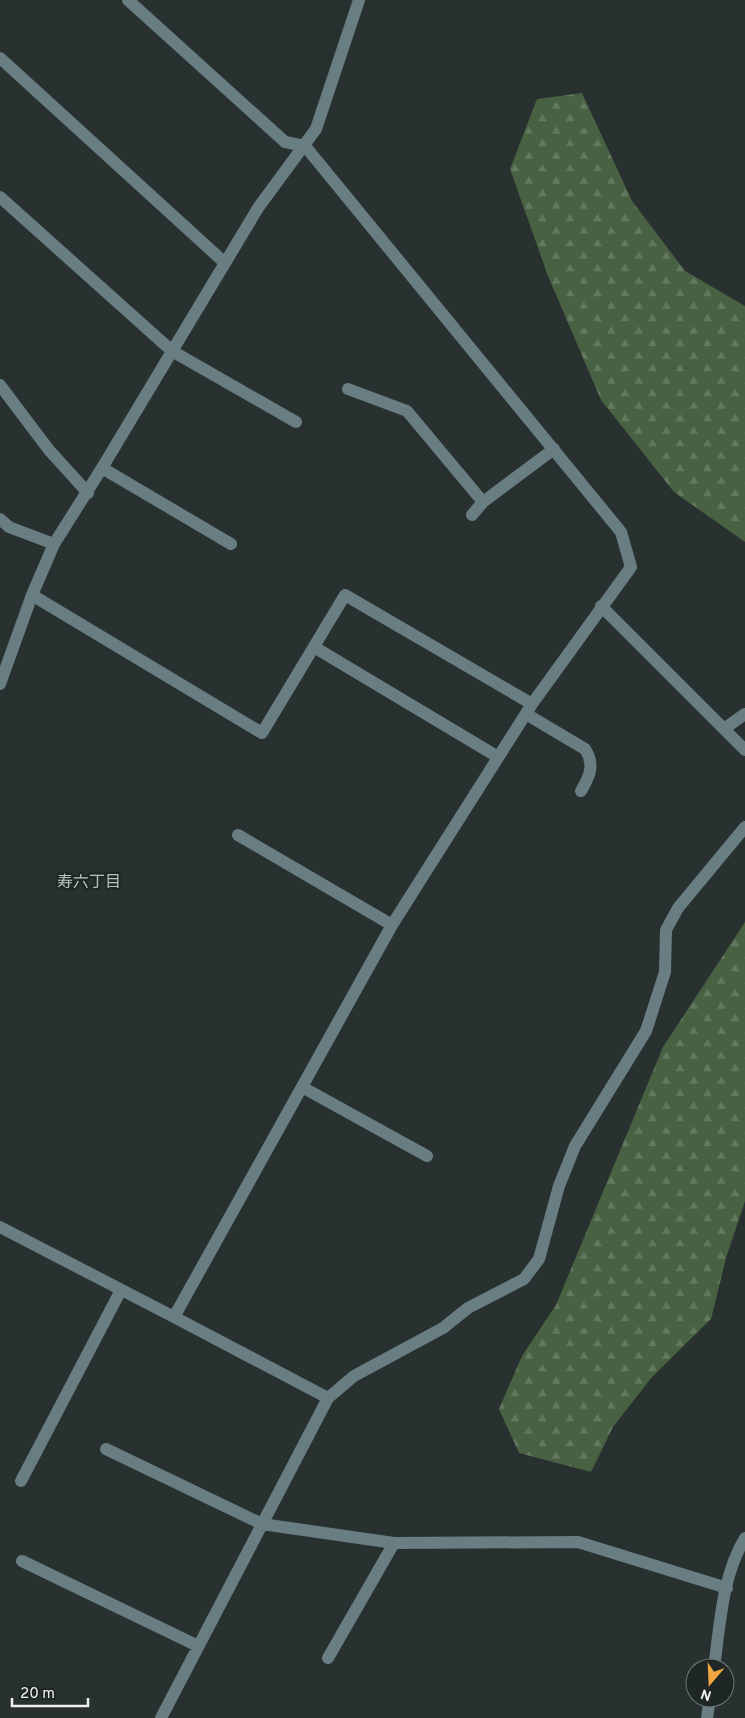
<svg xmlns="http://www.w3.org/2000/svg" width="745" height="1718" viewBox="0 0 745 1718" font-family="Overpass,'Noto Sans JP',sans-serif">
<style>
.forest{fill:url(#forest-firs)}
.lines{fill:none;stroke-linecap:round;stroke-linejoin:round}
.minor{stroke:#697e82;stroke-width:12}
.labels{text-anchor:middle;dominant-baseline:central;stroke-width:4.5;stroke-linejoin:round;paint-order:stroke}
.neighbourhood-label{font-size:16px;fill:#b7c0bf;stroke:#1f2726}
</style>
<defs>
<pattern id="forest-firs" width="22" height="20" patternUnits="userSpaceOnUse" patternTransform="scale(1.25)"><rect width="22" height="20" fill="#486142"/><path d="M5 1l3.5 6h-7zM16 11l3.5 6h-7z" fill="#63785e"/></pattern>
</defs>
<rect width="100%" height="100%" fill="#293130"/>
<path class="forest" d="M582 93 632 201 685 271 745 306V542L674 492 601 400 548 276 510 169 537 99Z
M745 922V1201L726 1258 711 1319 652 1377 613 1427 591 1472 519 1453 499 1409 522 1356 556 1305 663 1047Z"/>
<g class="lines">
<path class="minor" d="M128 0 285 142 305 146 621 532 631 567 532 704 392 925 174 1317 328 1398 161 1718
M0 58 225 263
M0 197 172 351 296 422
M0 385 49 450 88 493
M348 389 407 411 483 502
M102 468 231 544
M472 515 483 502 554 449
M0 519 9 527 54 544
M32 595 262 733 345 595 532 704
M601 606 745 750
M314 647 498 757
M0 684 32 595 54 544 102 468 258 208 316 129 359 0
M526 714 585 749C595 764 590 776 581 791
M724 729 745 714
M238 835 392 925
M302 1087 427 1156
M0 1227 174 1317
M328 1398 354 1376 443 1328 468 1308 524 1279 539 1259 559 1186 575 1146 646 1031 665 972 666 930 678 908 745 827
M106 1449 262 1524 394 1543 578 1542 727 1588
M21 1481 121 1290
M22 1561 198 1646
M328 1658 394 1543
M714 1668C720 1625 722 1576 745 1538
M707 1718 710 1698"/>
</g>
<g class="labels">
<g class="neighbourhood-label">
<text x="89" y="883">寿六丁目</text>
</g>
</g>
<g transform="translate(710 1683) rotate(199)"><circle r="24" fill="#1f2726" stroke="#717877"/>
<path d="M0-4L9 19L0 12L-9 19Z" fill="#f1a540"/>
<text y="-8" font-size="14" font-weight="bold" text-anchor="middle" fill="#edf2f1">N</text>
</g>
<path d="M12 1698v8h76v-8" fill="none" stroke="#edf2f1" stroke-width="2.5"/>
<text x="20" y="1698" font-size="15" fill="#edf2f1" stroke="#1f2726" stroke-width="4" paint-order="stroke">20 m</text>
</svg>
